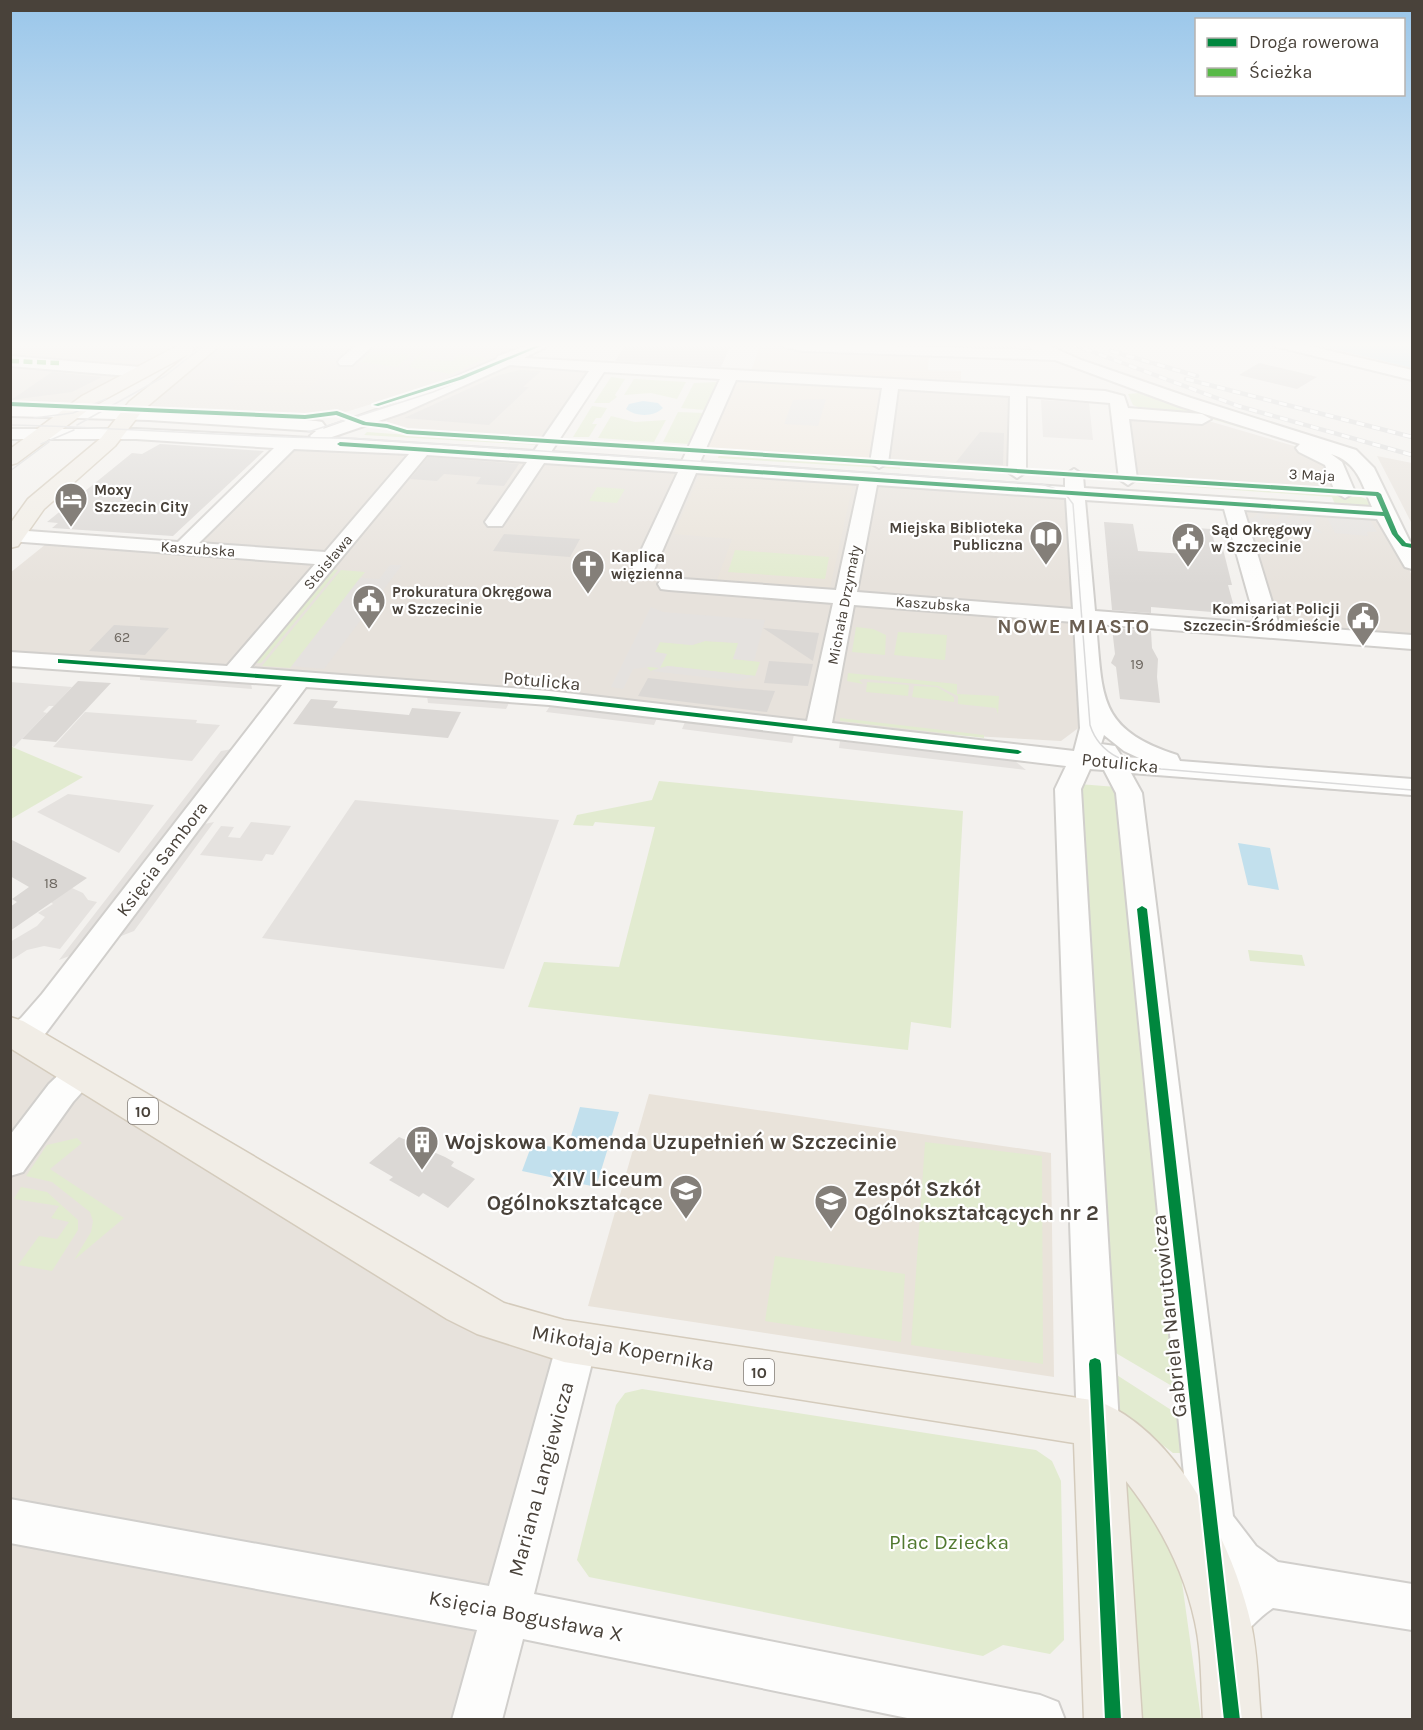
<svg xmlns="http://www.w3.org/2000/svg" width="1423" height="1730" viewBox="0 0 1423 1730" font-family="Karla,sans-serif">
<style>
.residential{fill:#e7e2dc}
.commercial{fill:#ede5db}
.education{fill:#e9e3da}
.green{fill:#e2ebd0}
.parking{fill:#e5e2df}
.water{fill:#c2e0ed}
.building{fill:#dbd8d5}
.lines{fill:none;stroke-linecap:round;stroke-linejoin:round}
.minor-casing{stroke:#d1cfcc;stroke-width:4}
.major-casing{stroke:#d4cbbc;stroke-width:3}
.minor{fill:#fdfdfc;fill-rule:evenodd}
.major{fill:#f1ede6;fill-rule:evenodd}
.tram{stroke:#dadada;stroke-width:1.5}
.rail-casing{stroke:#dadada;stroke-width:4.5}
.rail{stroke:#fff;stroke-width:3;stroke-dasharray:8;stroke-linecap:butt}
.quiet{stroke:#58b947;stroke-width:4.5;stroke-dasharray:9 4.5;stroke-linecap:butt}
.cycleway-casing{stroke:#fff;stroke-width:4}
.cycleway{fill:#00873e;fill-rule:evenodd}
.labels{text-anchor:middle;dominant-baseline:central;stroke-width:4.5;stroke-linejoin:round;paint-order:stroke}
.far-number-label{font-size:14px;fill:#6f6962}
.far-street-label{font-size:15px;fill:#49423a;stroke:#fff}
.far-poi-label{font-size:15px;font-weight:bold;fill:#49423a;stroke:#fff;text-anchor:start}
.number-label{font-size:15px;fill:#6f6962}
.shield{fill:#fff;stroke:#807b75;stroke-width:1.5}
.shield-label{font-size:16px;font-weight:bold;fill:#49423a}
.street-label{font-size:18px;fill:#49423a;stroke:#fff}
.far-district-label{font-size:20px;font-weight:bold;letter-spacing:1.5px;fill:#6b5f52;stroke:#fff}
.near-poi-label{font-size:21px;font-weight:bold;fill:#49423a;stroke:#fff;text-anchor:start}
.near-street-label{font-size:21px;fill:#49423a;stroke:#fff}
.near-park-label{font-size:21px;fill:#51792f;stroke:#fff}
</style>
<rect width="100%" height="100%" fill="#f3f1ee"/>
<path class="residential" d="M11 343H191L154 365 69 404 52 408 11 409Z
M217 343H539L456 378 323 419 309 421 160 413 147 408 146 405Z
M502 364 592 369 543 440 404 430 388 425 387 420 391 417Z
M895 385 1013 392 1012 469 882 462Z
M1125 415 1212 422 1304 449 1321 456 1340 490 1133 478Z
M296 445 1071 495 1085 723 1061 741 827 728 11 654 10 573 46 544 191 549Z
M1377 456 1412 463V524L1392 485Z
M1237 506 1385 516 1412 576V640L1272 629Z
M10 1043 563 1350 464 1719H11Z"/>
<path class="commercial" d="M760 346 929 354 928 370 961 371V381L751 371Z
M734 376 888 385 873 461 701 450Z"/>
<path class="education" d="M262 358 332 363 325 369 330 371 301 394 230 389 236 384 228 383Z
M700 474 853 484 830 588 717 580 732 539 674 534Z
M649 1094 1051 1153 1054 1377 588 1306Z"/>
<path class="green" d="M371 352 410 355 397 367 361 362Z
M422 352H426L420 359 452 361 459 354 486 358 451 374 408 367Z
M611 377 625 379 615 395 617 397 609 403H594Z
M634 379 686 382 677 399 651 393 624 395Z
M718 382 705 410 681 408 694 383Z
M1139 393 1250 427 1245 429 1198 415 1138 407 1133 405 1128 394Z
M592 406 607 408 601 418H596L592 424H597L589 437H573Z
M678 412 704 413 688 444 663 442Z
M611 416 635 422 666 420 654 442 598 438Z
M367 432 536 444 538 445 364 435Z
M719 455 900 467V469L718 458Z
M1108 481 1361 497 1368 500 1373 508 1336 507 1332 497Z
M597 487 625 489 617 503 589 501Z
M1109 488 1322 502 1324 506 1109 492Z
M735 550 829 557 825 579 728 572Z
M332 569 338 570 261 663H255Z
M341 570 365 572 290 668 262 666Z
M856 627 873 629 886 635 885 655 852 652Z
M898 632 947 635 945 660 894 655Z
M705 641 739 643 733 659 760 662 755 676 668 666 651 671 647 668 666 654 655 652 660 642 692 645Z
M848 673 957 684V694L999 696 998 714 996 708 958 704V696L938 686 864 679 859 680 863 684 847 681Z
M867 682 909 685 908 696 866 692Z
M914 686 937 687 954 697V702L912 697Z
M840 718 984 735V738L840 721Z
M10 746 83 777 11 819Z
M659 781 963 811 951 1028 911 1022 908 1050 528 1007 544 962 619 967 655 827 595 822 593 826 573 825 577 815 652 800Z
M1079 784 1116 787 1177 1389 1109 1349Z
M1248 950 1302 955 1305 966 1250 961Z
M77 1138 82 1143 50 1169 124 1218 74 1260 91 1232 93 1221 90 1212 52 1182 26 1176 47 1145Z
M925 1142 1042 1156 1043 1364 911 1345Z
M21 1187 47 1192 78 1220V1230L52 1271 18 1265 39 1236 57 1239 69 1222 51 1218 59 1206 14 1199Z
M775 1256 905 1274 901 1342 765 1321Z
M1109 1370 1179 1415 1180 1453H1173L1138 1426 1113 1413Z
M642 1389 1036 1450 1052 1461 1061 1481 1064 1640 1050 1654 1003 1645 983 1656 589 1577 577 1560 616 1405 625 1393Z
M1118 1471 1133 1475 1179 1561 1201 1719H1132Z"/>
<path class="parking" d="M308 343H346L334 352 341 353 338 356 300 353 305 349 300 348Z
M383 343H434L426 351H374Z
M826 399 818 426 784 424 793 400Z
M1041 400 1089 403 1093 440 1043 437Z
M1259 512 1266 513 1262 518 1278 519 1282 514H1290L1286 519 1295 515H1302L1299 520 1307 521 1316 516 1315 527 1323 533 1316 532 1308 527 1291 526 1297 531H1290L1279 525 1248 523 1247 519 1253 518Z
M1327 518 1370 520 1377 532H1367L1368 536 1335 533Z
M390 565H402L324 669 292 666 360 578 379 579Z
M651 607 663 612 765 620 754 661 733 659 738 643 705 641 692 645 660 642 655 652 667 654 660 668 668 666 755 676 739 681 651 671 659 668 649 667 633 669 623 689 611 687Z
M140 674 251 683 252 689 140 680Z
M10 682 72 687 54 706H49L43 712 47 713 14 747 11 746Z
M427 696 509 703 506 709 428 703Z
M550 706 657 718 654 725 546 712Z
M85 712 197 720 196 723 220 725 192 761 53 747Z
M685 722 794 735 792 743 682 729Z
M840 741 1015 761 1026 770 839 748Z
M238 748 195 826 214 822 134 931 59 960 221 751Z
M1217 778 1412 793V797L1225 782Z
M68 794 154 805 119 853 37 812Z
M355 800 559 820 504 969 262 938Z
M251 822 291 826 273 855 266 854 262 861 200 855 221 826 234 827 228 837 240 838Z
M72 888 83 893 88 900 97 902 60 949 44 946 27 950 13 959 11 958 10 942 37 926 45 917 38 913 53 904 50 901Z"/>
<path class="water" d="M1310 343H1412V368Z
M643 401 658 403 663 408C654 417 636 417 626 409L629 404Z
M1238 843 1270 848 1279 890 1248 885Z
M580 1107 619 1112 596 1187 522 1171 532 1144 567 1149Z"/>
<path class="building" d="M627 343H687L731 345 721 367 615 361Z
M1259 363 1298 372 1317 377 1297 389 1239 375Z
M520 370 541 371 523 387H529L489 425 404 418 499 375Z
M52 372 102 377 72 392 11 400Z
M980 432 1004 433 1003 465 956 462Z
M160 444 264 451 173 536 52 528 58 523 47 522 132 453 142 454Z
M428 457 519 464 504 486 476 484 481 477 444 474 437 481 410 479Z
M1104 522 1133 524 1138 551 1185 554 1182 527 1211 529 1215 545H1222L1232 585H1228L1236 614 1151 607V613L1112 610Z
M504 534 580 539 570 557 493 551Z
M114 625 169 628 145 655 89 651Z
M763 628 819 633 813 661Z
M1112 628 1151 631 1152 648 1158 659 1157 677 1160 703 1120 699 1116 667 1111 663 1115 654Z
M769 661 813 664 808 686 764 683Z
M648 678 738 688 775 691 767 712 638 696Z
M78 681 111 683 56 742 22 739Z
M311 699 338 701 333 708 409 715 412 708 461 712 448 738 293 724Z
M10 839 87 878 10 931V907L17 902 12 899 29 887 10 876Z
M399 1137 445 1157 454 1162 451 1166 475 1179 448 1208 423 1193 419 1197 389 1180 393 1177 369 1163Z"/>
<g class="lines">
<g class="minor-casing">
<path id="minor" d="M359 343H376L352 365H340L338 362 340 359Z
M534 343H554L524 358 1105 391 1124 396 1128 408 1202 414 1211 419 1202 424 1129 419 1137 479 1128 485 1119 479 1110 403 1026 396V472L1017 478 1008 472 1010 396 898 389 888 463 879 468 870 463 882 388 736 380 700 462 1065 487V475L1074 469 1083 475 1084 488 1372 507C1362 483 1357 462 1331 454L1342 462 1355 492 1345 498 1335 492 1325 465 1299 452 1296 448 1300 444 1179 406 1055 360 802 351 782 346 779 343 1033 350 1024 343H1043L1081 360 1191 398 1356 450 1374 468 1412 546V569L1405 567 1377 519 1244 510 1279 625 1412 635V649L1096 624C1103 697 1097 729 1177 755L1180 761 1412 779V795L1131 773 1142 793 1233 1516 1256 1546 1278 1562 1412 1584V1630L1273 1608C1253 1621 1245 1638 1223 1647L1206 1640 1199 1623 1206 1606 1229 1582 1221 1575 1215 1578 1199 1571 1192 1555 1116 793 1104 770 1090 769 1081 789 1119 1424 1113 1438 1098 1444 1083 1438 1077 1424 1055 789 1066 766 549 705 306 687 45 1034C33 1042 25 1049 10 1045V1026L21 1018 42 994 282 685 10 666V652L227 666 315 564 10 541V531L14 530 178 542 274 448 136 439H10V429H136L312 438 310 436 316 431 149 420 10 416V406L149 410 316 421 322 422 325 426 323 429 393 404 496 359 498 356ZM510 365 589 371 534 451 329 438 405 412ZM604 372 720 379 682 461 551 452ZM294 449 409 454 325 552 199 543ZM427 455 527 462 485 522 488 526H502L544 463 678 472 632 570 636 574H650L654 570 696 473 859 484 836 590 669 578 661 579 658 584 661 589 669 590 833 603 807 721 549 691 250 668ZM877 485 1066 498 1073 609 857 592ZM1085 500 1224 509 1256 623 1095 611ZM854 605 1074 622 1080 728 1074 751 832 723ZM1104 735 1124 751 1139 758 1122 757 1115 746 1101 744Z
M1271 343H1296L1412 370V380L1274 346Z
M10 356 140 367 148 372 140 377 10 366Z
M81 1062 93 1065 98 1074 73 1102 23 1172 10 1176V1135L49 1084 69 1065Z
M577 1325 591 1330 597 1343 534 1594 1040 1695 1058 1702 1065 1720H917L523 1639 502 1720H452L477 1630 10 1543V1499L489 1586 557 1343 563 1330Z"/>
</g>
<g class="major-casing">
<path id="major" d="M204 343H223L143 410 115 446 44 509 18 546 10 548V524L28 499 101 438 129 402 189 354 96 404 17 463 10 465V449L82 396 179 345H191L194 349 192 352Z
M10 1017 23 1021 504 1303 564 1320 1098 1401C1177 1431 1233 1545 1251 1624 1258 1655 1258 1688 1261 1720H1203C1201 1687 1202 1654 1195 1622 1184 1570 1159 1523 1126 1481L1142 1720H1084L1074 1443 564 1362 477 1334 447 1319 10 1048Z"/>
</g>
<use href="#minor" class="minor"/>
<use href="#major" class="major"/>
<path class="tram" d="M34 418 73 413 106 399
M10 425C122 427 235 438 347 438L1042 484 1064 492 1073 504 1090 725C1100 757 1131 765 1161 769L1412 790
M77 425 165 376 207 343
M308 432 433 392 550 343
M41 444 74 430
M10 471 49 442"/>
<g class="rail-casing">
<path id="rail" d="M1069 343 1238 406 1412 455
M1111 351 1197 376
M1186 379 1412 437"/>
</g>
<use href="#rail" class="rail"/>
<path class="quiet" d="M10 361 59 363"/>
<g class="cycleway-casing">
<path id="cycleway" d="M543 343H548L463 379 378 406 373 405 459 377Z
M10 402 305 415 337 411 366 422 387 424 407 430 1378 492 1381 494 1398 534 1406 543 1412 544V548L1402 546 1392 534 1384 516 340 446 337 444 340 442 1383 512 1376 496 407 434 387 428 363 425 336 415 305 419 10 406Z
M58 659 549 696 1018 750 1022 752 1018 754 549 700 61 663H58Z
M1142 906 1147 909 1240 1720H1224L1137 909Z
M1095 1358 1100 1360 1101 1364 1121 1720H1105L1089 1364 1090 1360Z"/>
</g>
<use href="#cycleway" class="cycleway"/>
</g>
<linearGradient id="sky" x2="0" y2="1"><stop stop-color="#99c6ea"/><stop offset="0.59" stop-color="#faf9f7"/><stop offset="1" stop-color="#faf9f7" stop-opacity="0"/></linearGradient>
<rect width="1423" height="585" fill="url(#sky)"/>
<defs>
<g id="hotel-pin" transform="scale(1.725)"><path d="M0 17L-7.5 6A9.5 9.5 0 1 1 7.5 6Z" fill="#847f79" stroke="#fff"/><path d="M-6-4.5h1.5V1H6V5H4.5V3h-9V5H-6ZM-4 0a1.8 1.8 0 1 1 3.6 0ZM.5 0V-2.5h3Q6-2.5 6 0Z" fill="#fff"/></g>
<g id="library-pin" transform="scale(1.725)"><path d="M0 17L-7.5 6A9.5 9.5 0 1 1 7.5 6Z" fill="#847f79" stroke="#fff"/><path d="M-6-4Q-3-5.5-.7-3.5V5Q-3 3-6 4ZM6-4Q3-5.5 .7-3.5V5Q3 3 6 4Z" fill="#fff"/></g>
<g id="civic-pin" transform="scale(1.725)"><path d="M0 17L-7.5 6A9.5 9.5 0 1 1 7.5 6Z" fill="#847f79" stroke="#fff"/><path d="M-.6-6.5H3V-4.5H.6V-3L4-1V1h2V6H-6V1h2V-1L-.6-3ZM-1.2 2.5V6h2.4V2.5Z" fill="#fff"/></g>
<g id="church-pin" transform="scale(1.725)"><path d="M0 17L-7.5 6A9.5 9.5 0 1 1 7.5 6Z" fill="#847f79" stroke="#fff"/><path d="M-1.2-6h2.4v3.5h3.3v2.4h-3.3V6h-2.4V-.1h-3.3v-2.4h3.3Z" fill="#fff"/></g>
<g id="building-pin" transform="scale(1.725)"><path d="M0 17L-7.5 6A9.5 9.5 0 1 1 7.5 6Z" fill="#847f79" stroke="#fff"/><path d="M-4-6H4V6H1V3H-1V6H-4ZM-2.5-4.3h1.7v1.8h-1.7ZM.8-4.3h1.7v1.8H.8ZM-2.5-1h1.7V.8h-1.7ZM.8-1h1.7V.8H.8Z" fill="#fff"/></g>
<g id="school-pin" transform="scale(1.725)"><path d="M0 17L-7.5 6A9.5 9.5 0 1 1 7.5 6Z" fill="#847f79" stroke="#fff"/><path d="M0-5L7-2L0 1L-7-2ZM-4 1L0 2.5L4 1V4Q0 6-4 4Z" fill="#fff"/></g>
</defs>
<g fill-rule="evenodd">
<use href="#hotel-pin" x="71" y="499"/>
<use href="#library-pin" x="1046" y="537"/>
<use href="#civic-pin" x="1188" y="539"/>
<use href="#church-pin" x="588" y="566"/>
<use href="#civic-pin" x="369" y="601"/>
<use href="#civic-pin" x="1363" y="618"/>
<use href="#building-pin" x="422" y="1142"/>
<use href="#school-pin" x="686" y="1191"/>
<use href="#school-pin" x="831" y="1201"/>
</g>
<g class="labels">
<g class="far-number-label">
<text x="122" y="637">62</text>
</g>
<g class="far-street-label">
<text transform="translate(1312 475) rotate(3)">3 Maja</text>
<text transform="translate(198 549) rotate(4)">Kaszubska</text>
<text transform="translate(328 562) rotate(-50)">Stoisława</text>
<text transform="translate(933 604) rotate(4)">Kaszubska</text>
<text transform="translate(844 605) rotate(-79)">Michała Drzymały</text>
</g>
<g class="far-poi-label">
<text x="94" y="490">Moxy<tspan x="94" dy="17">Szczecin City</tspan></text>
<text x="1023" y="528" text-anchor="end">Miejska Biblioteka<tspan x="1023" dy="17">Publiczna</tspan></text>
<text x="1211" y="530">Sąd Okręgowy<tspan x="1211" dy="17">w Szczecinie</tspan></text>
<text x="611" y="557">Kaplica<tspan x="611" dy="17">więzienna</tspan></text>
<text x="392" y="592">Prokuratura Okręgowa<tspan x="392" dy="17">w Szczecinie</tspan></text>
<text x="1340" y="609" text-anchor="end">Komisariat Policji<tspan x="1340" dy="17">Szczecin-Śródmieście</tspan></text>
</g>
<g class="number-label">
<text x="1137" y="664">19</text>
<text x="51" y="883">18</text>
</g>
<g class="shield">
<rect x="128" y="1098" width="30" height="26" rx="4.5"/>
<rect x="744" y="1359" width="30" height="26" rx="4.5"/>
</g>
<g class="shield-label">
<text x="143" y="1111">10</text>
<text x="759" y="1372">10</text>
</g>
<g class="street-label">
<text transform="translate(542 681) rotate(5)">Potulicka</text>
<text transform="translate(1120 763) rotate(6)">Potulicka</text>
<text transform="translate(162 859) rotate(-53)">Księcia Sambora</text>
</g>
<g class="far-district-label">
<text x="1074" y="626">NOWE MIASTO</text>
</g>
<g class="near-poi-label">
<text x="445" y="1142">Wojskowa Komenda Uzupełnień w Szczecinie</text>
<text x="663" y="1179" text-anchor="end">XIV Liceum<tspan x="663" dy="24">Ogólnokształcące</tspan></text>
<text x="854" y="1189">Zespół Szkół<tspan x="854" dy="24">Ogólnokształcących nr 2</tspan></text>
</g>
<g class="near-street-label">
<text transform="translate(1169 1316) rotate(-96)">Gabriela Narutowicza</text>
<text transform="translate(623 1348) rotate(10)">Mikołaja Kopernika</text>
<text transform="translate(541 1479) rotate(-75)">Mariana Langiewicza</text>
<text transform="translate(526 1616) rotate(11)">Księcia Bogusława X</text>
</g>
<g class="near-park-label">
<text x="949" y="1542">Plac Dziecka</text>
</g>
</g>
<rect width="1423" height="1730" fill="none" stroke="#49423a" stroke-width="24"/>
<rect x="1195" y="18" width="210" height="78" fill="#ffffff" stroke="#b6b3b0" stroke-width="1.5"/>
<rect x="1207" y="38" width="30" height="9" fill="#00873e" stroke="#b6b3b0" stroke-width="1.5"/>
<text x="1249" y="48" font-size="18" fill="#49423a">Droga rowerowa</text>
<rect x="1207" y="68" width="30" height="9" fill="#58b947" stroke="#b6b3b0" stroke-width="1.5"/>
<text x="1249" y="78" font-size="18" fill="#49423a">Ścieżka</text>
</svg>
